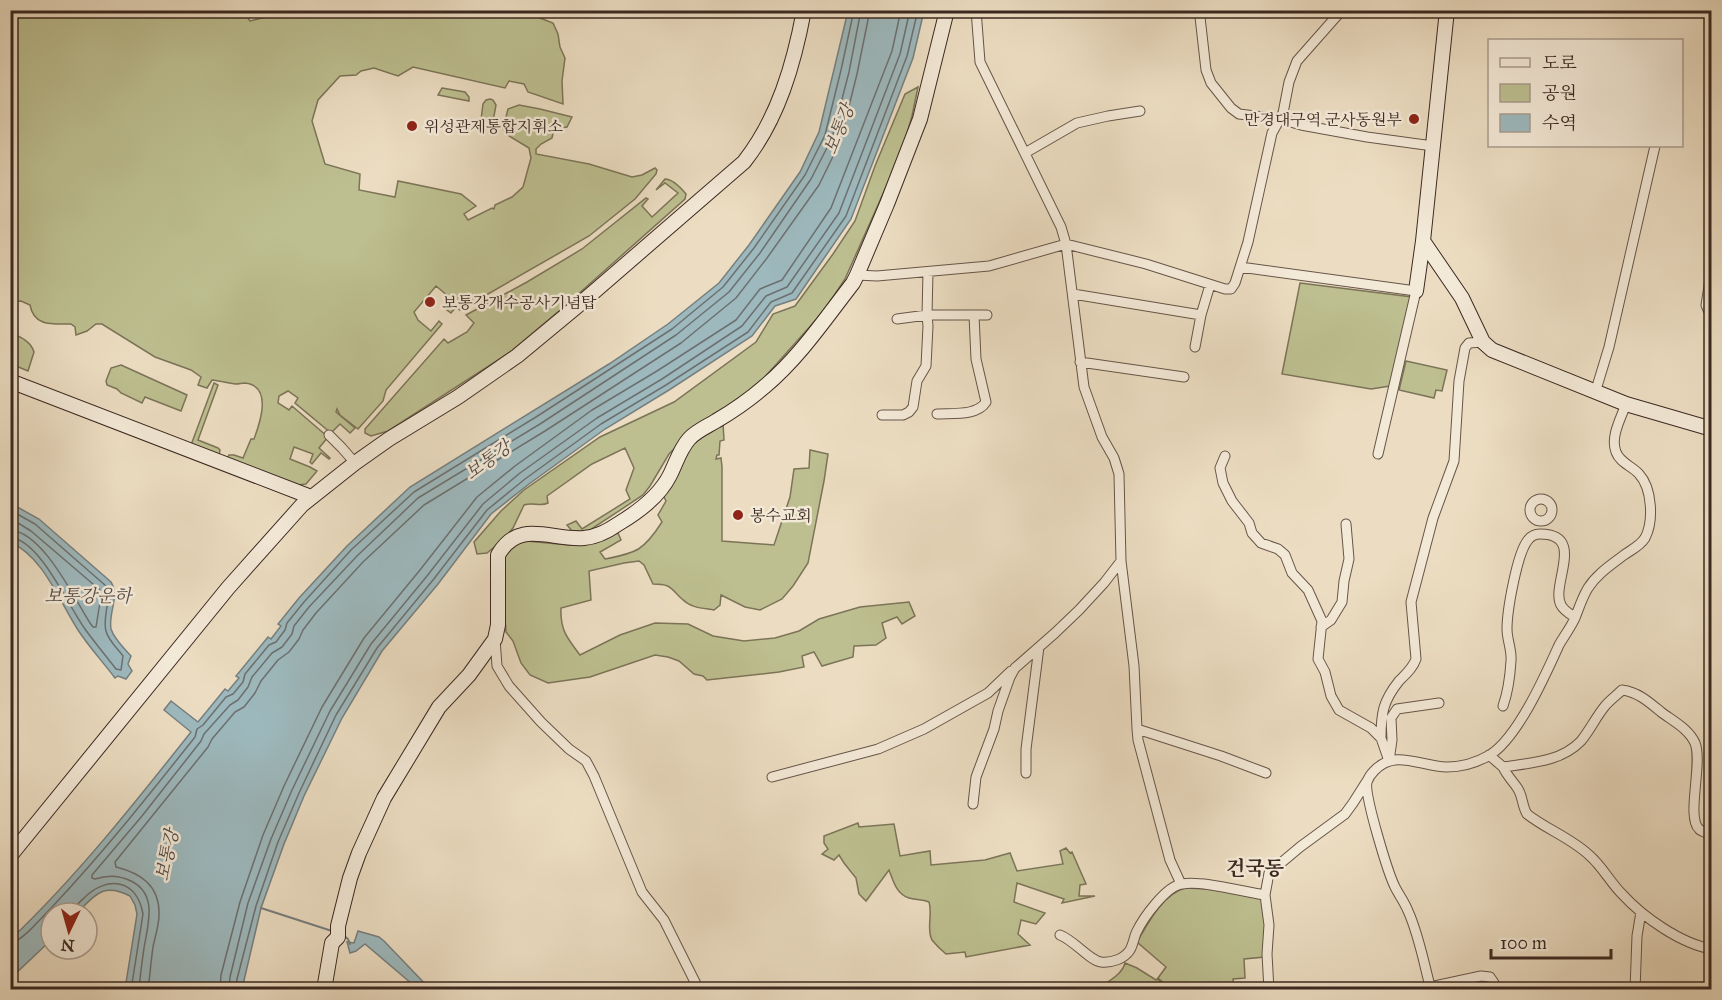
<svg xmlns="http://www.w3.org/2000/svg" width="1722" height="1000" viewBox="0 0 1722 1000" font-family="'IM FELL Great Primer','Noto Serif KR',serif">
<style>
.green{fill:#bdbf90;stroke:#7c7458;stroke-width:1.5}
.water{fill:#9db9be;stroke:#767f7f;stroke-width:1.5}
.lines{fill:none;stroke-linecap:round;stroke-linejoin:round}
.shore{stroke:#6c7070;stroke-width:1.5}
.stream{stroke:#767f7f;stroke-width:2}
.street-casing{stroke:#675549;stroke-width:11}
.secondary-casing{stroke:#3b2821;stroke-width:16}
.street{stroke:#f3e9d7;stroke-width:9}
.secondary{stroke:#f3e9d7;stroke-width:14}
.poi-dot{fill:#8f2418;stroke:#f3e9d7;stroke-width:2}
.labels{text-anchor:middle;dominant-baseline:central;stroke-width:5;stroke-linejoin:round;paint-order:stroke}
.poi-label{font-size:16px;fill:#3b2821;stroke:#f3e9d7;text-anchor:start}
.water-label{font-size:18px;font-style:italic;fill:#544c48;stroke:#f3e9d7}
.quarter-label{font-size:20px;font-weight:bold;fill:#3b2821;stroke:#f3e9d7}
</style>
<rect width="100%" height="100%" fill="#ecddc2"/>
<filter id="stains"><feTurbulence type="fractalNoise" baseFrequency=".00333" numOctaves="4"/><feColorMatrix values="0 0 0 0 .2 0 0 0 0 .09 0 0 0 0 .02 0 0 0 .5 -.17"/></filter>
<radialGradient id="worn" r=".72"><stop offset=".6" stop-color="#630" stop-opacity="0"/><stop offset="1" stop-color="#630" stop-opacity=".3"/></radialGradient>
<path class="green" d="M294 10 533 11 540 18 553 23 558 34 560 47 565 58 562 81 563 104 528 92 524 84 509 81 505 88 413 67 398 76 374 68 361 71 356 75 340 76 318 100 312 121 325 164 360 174 359 190 395 197 398 181 461 194 476 206 464 214 468 220 492 208 494 209 495 205 512 197 523 187 531 158 529 148 509 136 503 129 508 109 519 105 540 109 572 117 567 127 554 129 552 138 541 144 536 149V154L589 164 632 177 642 175 655 168 657 170 656 174 635 199 589 236 460 310 456 307 451 313 447 310 454 301 436 286 414 312 418 320 431 331 439 321 442 324 386 390 383 401 358 429 340 415 337 409 336 412 355 428 350 433 340 424 331 433 295 403 298 398 288 391 279 396 278 403 289 410 292 406 328 437 319 448 330 458 329 459 321 453 312 464 310 462 313 454 294 447 290 459 310 467 317 471 306 484 298 485 227 459 229 455H234L243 458 251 439H254C260 423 273 386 245 383 242 383 239 384 236 384 228 383 220 381 212 380L207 388 198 385 201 377 191 370 155 357 102 324H96L87 331 76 335 75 327 71 324C53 324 34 327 30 305L21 301 11 302 10 11H268L247 17 250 21Z
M918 87 912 116 902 151 845 279 823 312 763 379 739 399 693 430 669 454 650 486 643 495 587 532 572 531 567 525 576 521 582 529 630 499 626 490 634 468 625 448 592 464 547 496 548 503C541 507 533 502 524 505L513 528 503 540 487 553 477 554 474 542 501 511 524 490 600 437 674 402 756 342 773 314 795 306 833 254 855 221 875 166 905 94Z
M442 88 465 92 469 97V101L438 95Z
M490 99 493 100 496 105 493 122 481 120 483 104 486 100Z
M665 179C673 179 681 188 686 194L685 199 566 305 509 353 388 431 371 436 365 433V429L444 339 448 343 467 332 474 323 466 315 527 282 582 249 646 198 648 199 642 206 652 217 678 193 665 183 656 190Z
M1300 283 1412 297 1390 386 1371 389 1282 374Z
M11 333C20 337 31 341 34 352L28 371 11 364Z
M1406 361 1447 370 1442 391 1436 390 1434 398 1399 390Z
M121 365 187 395 181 411 145 397 142 403 121 393 117 389 107 385 106 381 111 368Z
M214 383 218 385 198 440 218 448 220 450 219 456 191 445Z
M723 423 724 440 720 441 719 455H717L716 459 721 458 722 467V541L774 545 790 497 794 469 809 468 810 450 828 454 824 481 808 563 793 586 782 599 760 610 745 607 721 595 720 605 714 610C702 608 691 608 682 599 670 588 672 584 653 584L644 565 639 561 624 563 589 571 591 600 561 608C560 630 567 638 580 655L620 635 655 623 688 624 713 636 744 641 775 638 799 631 819 619 860 607 909 602 915 616 902 624 897 617 882 623 886 638 876 645 854 646 853 657 822 666 814 652 802 656 804 667 779 672 707 680 703 676 694 674 679 661 668 657 655 655 590 677 548 683 530 675 521 663 513 641 506 632 501 563 505 552 516 544 526 541 569 545 593 542 618 533 621 540 600 552 605 559C637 553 644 550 662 522L658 515 666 501 662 493 694 442Z
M858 823 859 827 894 824 900 856 930 851 931 865 985 860 1010 853 1017 871 1063 864 1060 851 1066 848 1070 853 1072 852 1086 884 1080 885 1079 896H1095L1062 903 1064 899 1017 883 1014 902 1045 913 1036 924 1021 920 1018 934 1030 945 966 957 965 952 946 954C941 950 936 945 932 940 926 929 933 914 929 902 922 899 915 900 909 898 896 894 893 880 889 870L866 901 859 894 856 878 844 863 839 855 834 860 822 854 828 849 824 843V836Z
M1185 888 1208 889 1264 898 1267 926 1265 957 1244 959 1245 978 1233 979 1234 989H1171L1158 978 1166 967 1137 942C1148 923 1163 894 1185 888Z
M1125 963 1137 968 1156 980 1157 979 1170 989H1098C1108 981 1122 975 1125 963Z"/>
<path class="water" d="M848 11H924L913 58 851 219 796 299 775 306 752 336 669 390 605 429 529 484 491 514 438 584 382 651 342 718 304 796 284 844 261 908 242 989H125L137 914 135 905 130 896C103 882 95 895 77 913H51V940L11 978V939C77 876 134 804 191 732L164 710 171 701 198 722 225 689 228 691 239 678 236 676 268 637 271 639 281 626 278 624 299 598 347 546 410 487 609 364 668 324 719 283 749 245 800 172 819 132Z
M10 503 39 519 111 582C120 597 108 613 111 629 114 639 124 648 131 656L128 664 132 671 126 679 118 676 115 678C103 662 89 647 78 630 60 602 42 555 11 543Z
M358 931 379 937 384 941 430 989H418L365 944 356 951 350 953 347 942 354 943Z"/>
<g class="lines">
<path class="shore" d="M10 510 35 524 106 586C112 600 102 616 106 631 108 640 117 648 123 656L121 670 116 669C106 656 95 643 85 629 68 606 41 541 10 537
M10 518 31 531 100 590 101 596 96 627H93L90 623C74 598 43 532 10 530
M74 913C74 906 79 903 84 898 107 875 137 879 143 914L131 990
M10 943C22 942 43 916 52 907 103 853 149 795 195 737L197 729 203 725 226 697 233 694 243 682 245 674 269 645 276 642 285 630 287 623 304 602 351 550 414 492 536 417 672 329 723 287 754 248 805 175 825 135 841 70 854 10
M139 990C140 976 142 962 144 948 148 924 158 894 131 881 118 875 108 875 95 879L92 878V875L142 816 201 741 204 734 230 705 238 700 248 687 252 677 272 653 282 647 292 634 294 626 309 607 357 556 418 498 540 424 676 335 729 292 760 253 811 179 832 138 849 72 861 10
M148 990C150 975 151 961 153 947 155 937 159 925 159 915 160 885 140 873 116 867L115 862 208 747 212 739 235 712 244 707 255 693 261 681 278 660 289 652 299 639 303 630 316 613 363 562 424 505 545 431 681 343 736 298 767 258 819 185 840 142 857 74 870 10
M220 990 221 975 240 902 263 835 284 786 322 707 364 638 420 570 477 497 515 466 592 410 657 371 736 320 760 289 782 280 831 208 892 51 901 10
M229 990 230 977 248 903 271 839 292 790 330 711 371 644 427 576 483 504 520 473 597 418 662 379 742 326 766 296 787 287 839 213 900 54 910 10
M236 990 237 979 256 906 278 842 299 793 336 715 377 648 433 580 487 510 525 479 601 424 666 385 748 332 771 302 792 293 846 216 907 56 918 10"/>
<path class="stream" d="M261 908 332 931
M343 935 348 939 350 944"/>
<g class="street-casing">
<path id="street" d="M976 10 980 62 1061 227 1066 244 1084 387 1102 437 1114 458 1119 474 1121 561 1134 666 1137 729 1221 756 1266 773
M1050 10H1051
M1198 10 1200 17 1206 70 1211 83 1231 108 1239 114 1280 119 1301 125 1367 137 1433 146
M1025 153 1077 123 1108 116 1140 111
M1240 267 1416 291 1378 454
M1712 267 1706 305 1709 312 1712 314
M857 275 877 276 989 266 1066 244 1146 264 1225 289H1231L1235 283 1248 242 1272 133 1283 113 1289 82 1297 61 1342 10
M1073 294 1201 315
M897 319 927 315H987
M1195 347 1201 315 1210 285
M1080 362 1184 377
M1595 393 1609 347 1655 146
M937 414C953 413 977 416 986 402L976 359 974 315
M882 415H903L909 412 913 407 917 381 926 366 928 326 927 315 928 272
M329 435 342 448 355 463
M1225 456 1220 468 1223 483 1232 501 1249 523 1252 533 1261 543 1278 549 1285 555 1292 573 1308 590 1322 621 1318 659 1325 672 1331 696 1339 710 1371 728 1381 738 1389 761 1392 740 1391 718 1397 709 1439 703
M1530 510a11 11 0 1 1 22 0a11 11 0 1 1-22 0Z
M1321 627 1331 620 1342 602 1344 581 1349 559 1346 524
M495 639 497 666 509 686 541 722 569 749 586 761 594 776 642 892 664 920 699 990
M1503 706C1508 692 1510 677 1511 661 1512 650 1507 640 1507 629 1507 611 1517 553 1528 540 1531 536 1535 534 1540 534 1587 534 1550 585 1561 605 1564 611 1570 614 1575 617
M1137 729 1138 740 1170 860 1181 884
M1381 738C1381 713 1383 701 1399 681 1406 674 1413 668 1416 659L1411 602 1433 518 1454 461 1459 381 1465 348 1469 343 1483 342
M1489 755 1503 767C1530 763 1561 762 1581 741 1590 730 1596 717 1605 706 1610 700 1617 695 1622 690 1638 692 1649 702 1661 712 1673 721 1689 729 1695 743 1703 763 1686 817 1699 829 1702 832 1708 833 1712 835
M1503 767C1507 776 1513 781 1518 789 1523 797 1522 806 1527 814 1546 829 1571 838 1589 855 1602 866 1610 882 1622 894 1643 917 1681 944 1712 949
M1026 773V749L1039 647
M772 777 878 749 924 729 988 693 1011 671
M973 804 976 777 994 729 998 711 1010 677 1015 668 1055 633 1079 610 1104 583 1121 561
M1060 935C1075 941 1089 960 1101 962 1112 963 1124 959 1130 950 1133 945 1134 938 1136 933 1143 918 1166 886 1182 884 1201 880 1244 892 1265 895
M1430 987 1481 976 1490 977 1494 983 1496 990
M1269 990 1267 954 1269 925 1265 895 1269 873 1300 847 1345 814 1353 803 1367 781
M1431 990C1424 964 1419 935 1408 911 1405 903 1399 895 1395 887 1388 873 1364 795 1367 782 1368 779 1371 774 1374 771 1395 748 1421 767 1447 767 1463 767 1476 763 1490 755 1518 737 1545 676 1559 645 1564 636 1571 627 1575 618 1579 608 1582 598 1588 588 1597 574 1611 565 1624 555 1631 550 1640 546 1645 538 1654 521 1652 488 1639 474 1632 466 1620 463 1616 452 1610 437 1621 418 1626 404
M1635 990 1637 936 1641 912"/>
</g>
<g class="secondary-casing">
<path id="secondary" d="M1423 241 1462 298 1483 342 1492 350 1626 404 1712 429
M1416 291 1423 241 1447 10
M10 381 311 497
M10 856 228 588 302 505 355 463 389 439 458 397 517 356 581 303 744 162C778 119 794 64 804 10
M324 990 332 943 338 937V926L350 878 359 853 384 798 439 707 469 675 495 639 498 625V555C519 518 552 541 584 538 597 537 608 531 618 524 638 512 659 497 670 475 676 463 680 449 689 439 696 431 708 426 716 421 733 411 749 400 764 387 799 358 825 319 853 283L857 275 887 204 920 119 947 10"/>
</g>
<use href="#street" class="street"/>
<use href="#secondary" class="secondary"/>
</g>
<g class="poi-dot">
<circle cx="1414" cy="119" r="6"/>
<circle cx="412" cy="126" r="6"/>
<circle cx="430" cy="302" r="6"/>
<circle cx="738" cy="515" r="6"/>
</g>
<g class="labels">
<g class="poi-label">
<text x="1402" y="119" text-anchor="end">만경대구역 군사동원부</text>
<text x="424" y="126">위성관제통합지휘소</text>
<text x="442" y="302">보통강개수공사기념탑</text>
<text x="750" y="515">봉수교회</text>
</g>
<g class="water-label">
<text transform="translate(839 129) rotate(-68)">보통강</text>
<text transform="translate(488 460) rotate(-36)">보통강</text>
<text x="88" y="596">보통강운하</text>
<text transform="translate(167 855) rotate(-78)">보통강</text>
</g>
<g class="quarter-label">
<text x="1255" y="868">건국동</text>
</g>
</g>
<rect width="1722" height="1000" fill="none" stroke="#ecddc2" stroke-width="36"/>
<rect x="12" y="12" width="1698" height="976" fill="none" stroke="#3b2821" stroke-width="3"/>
<rect x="18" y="18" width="1686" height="964" fill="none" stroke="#3b2821" stroke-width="1.5"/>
<rect x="1488" y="39" width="195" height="108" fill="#f3e9d7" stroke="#a99c8e" stroke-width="1.5"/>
<rect x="1500" y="58" width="30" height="9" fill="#f3e9d7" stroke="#a99c8e" stroke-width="1.5"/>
<text x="1542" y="69" font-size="18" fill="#3b2821">도로</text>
<rect x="1500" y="84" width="30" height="18" fill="#bdbf90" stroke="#a99c8e" stroke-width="1.5"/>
<text x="1542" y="99" font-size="18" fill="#3b2821">공원</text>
<rect x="1500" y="114" width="30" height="18" fill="#9db9be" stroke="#a99c8e" stroke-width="1.5"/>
<text x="1542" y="129" font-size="18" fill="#3b2821">수역</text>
<g transform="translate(69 931) rotate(185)"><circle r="28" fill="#f3e9d7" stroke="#a99c8e" stroke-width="1.5"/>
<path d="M0-4.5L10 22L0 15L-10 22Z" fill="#8f2418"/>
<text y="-9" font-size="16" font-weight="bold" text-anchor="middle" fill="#3b2821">N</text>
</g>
<path d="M1491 949v9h120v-9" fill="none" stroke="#3b2821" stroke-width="3"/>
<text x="1500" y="949" font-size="18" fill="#3b2821" stroke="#f3e9d7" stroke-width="4.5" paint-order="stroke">100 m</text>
<rect width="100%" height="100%" filter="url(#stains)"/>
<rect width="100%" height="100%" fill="url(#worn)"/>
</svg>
